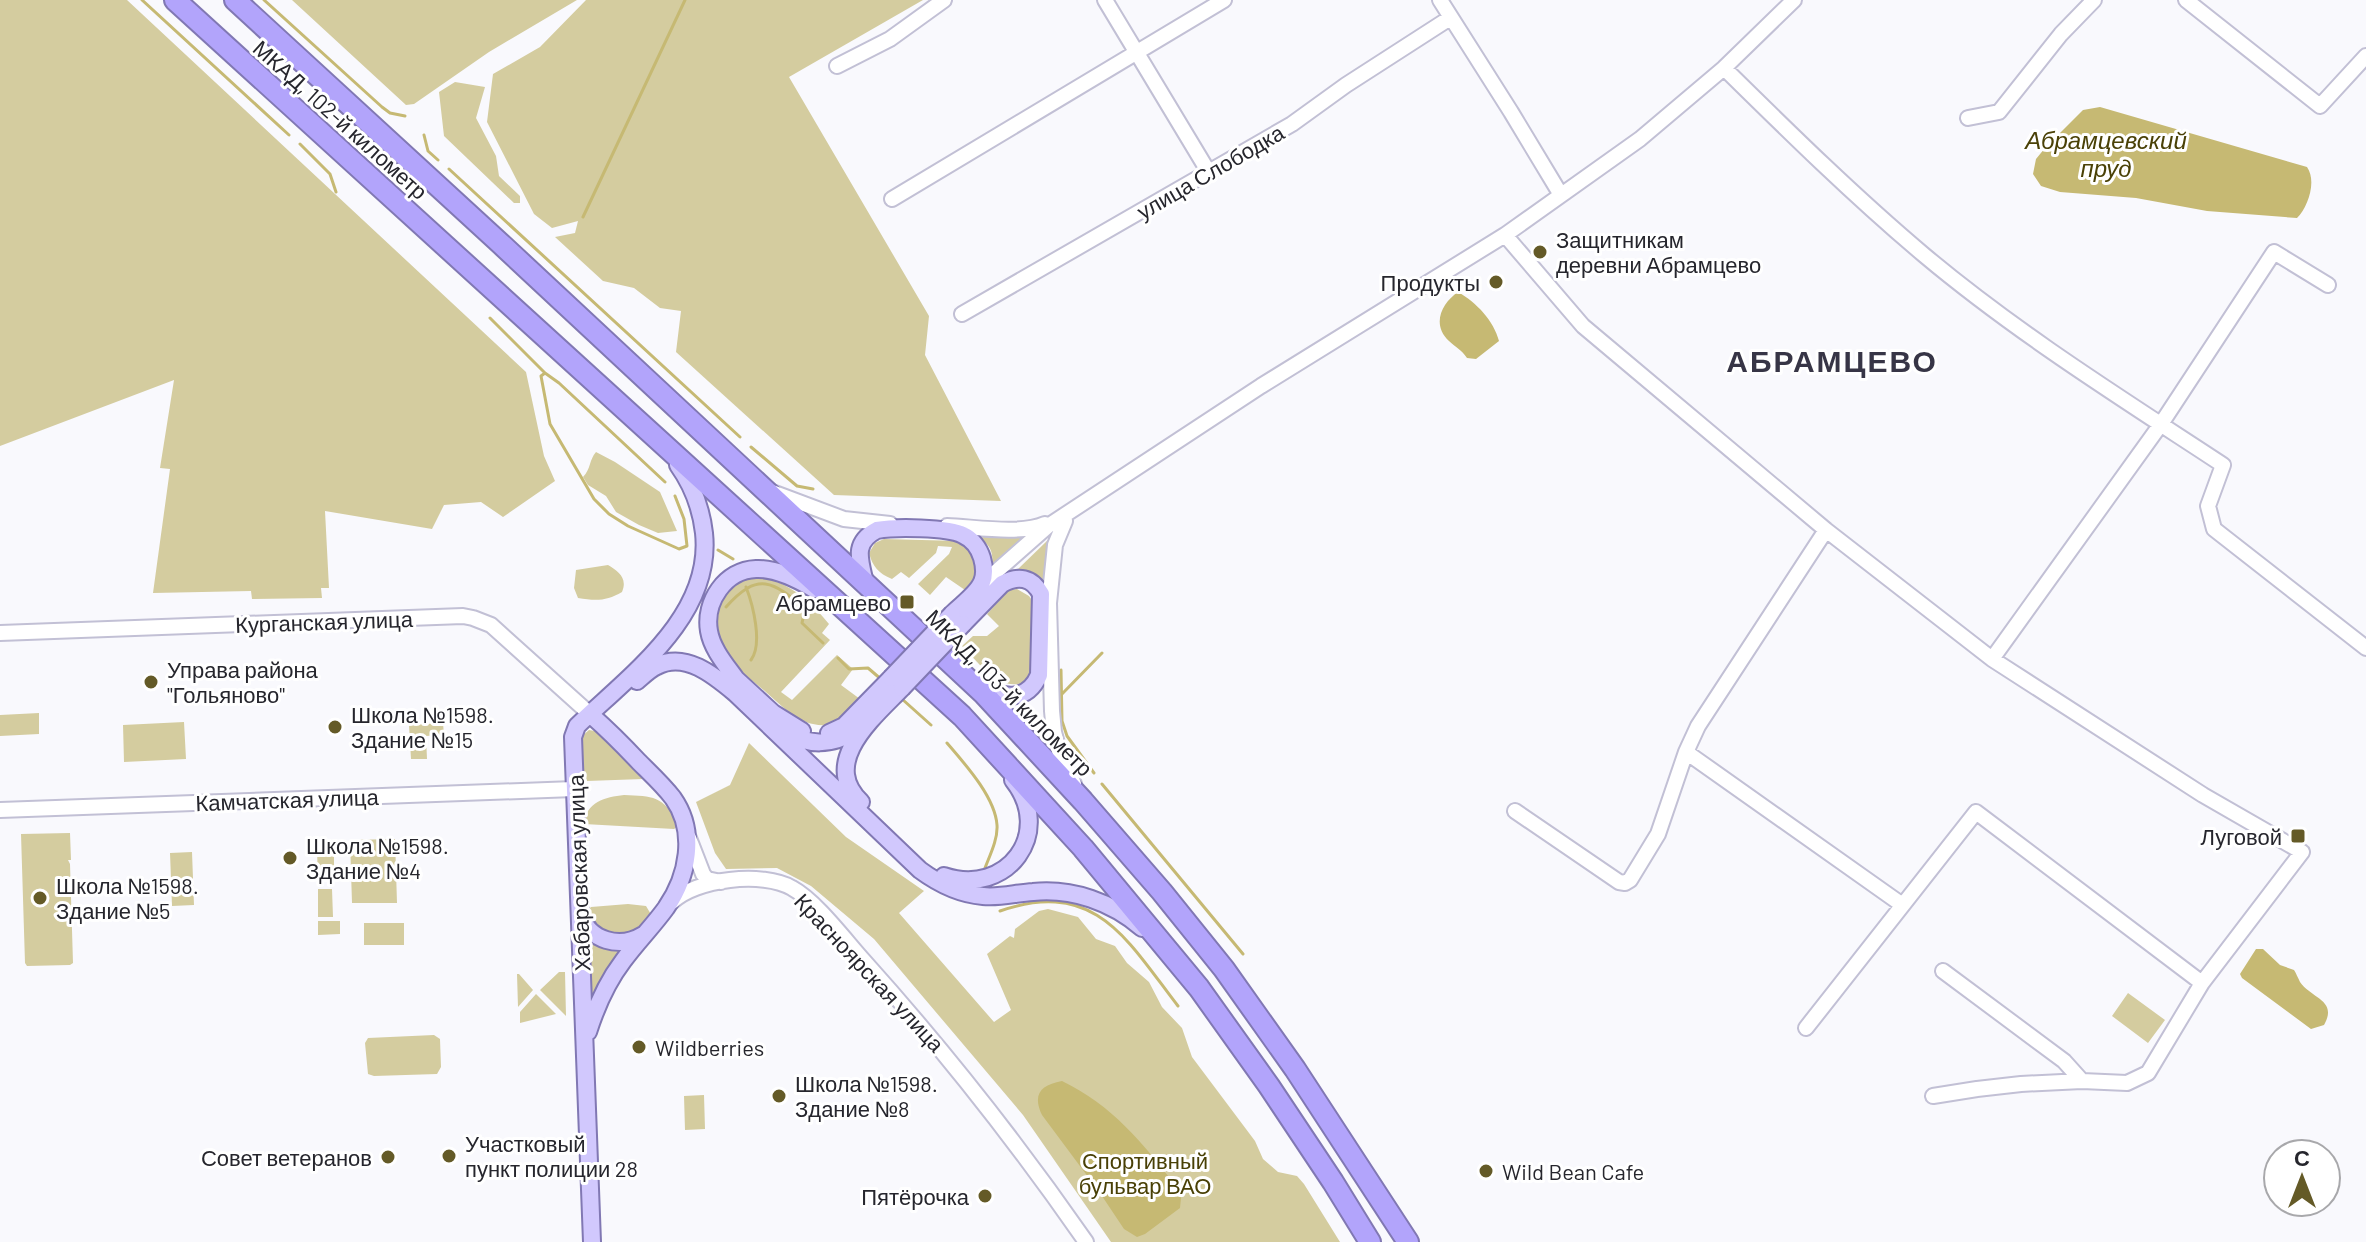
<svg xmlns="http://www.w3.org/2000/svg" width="2366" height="1242" viewBox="0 0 2366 1242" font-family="Barlow,sans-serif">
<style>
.green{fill:#d4cc9f}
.water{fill:#c6b973}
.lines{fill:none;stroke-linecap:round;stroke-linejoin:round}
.stream{stroke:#c6b973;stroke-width:3}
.minor-casing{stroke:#c2c0d5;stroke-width:18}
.major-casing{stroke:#8178b3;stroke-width:20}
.highway-casing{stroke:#8178b3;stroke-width:24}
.minor{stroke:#fff;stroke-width:14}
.major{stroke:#d1c8fd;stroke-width:16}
.highway{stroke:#b2a4fb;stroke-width:20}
.major-bridge-casing{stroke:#8178b3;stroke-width:20;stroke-linecap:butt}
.major-bridge{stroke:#d1c8fd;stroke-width:16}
.poi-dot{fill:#645a27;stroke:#fff;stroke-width:3}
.labels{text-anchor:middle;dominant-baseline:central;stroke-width:6;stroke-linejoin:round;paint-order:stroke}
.street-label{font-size:22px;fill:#26262d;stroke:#fff}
.poi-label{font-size:22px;fill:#26262d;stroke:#fff;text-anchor:start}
.park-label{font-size:22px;fill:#494006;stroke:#fff}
.water-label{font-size:24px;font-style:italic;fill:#4a4107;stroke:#fff}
.district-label{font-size:30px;font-weight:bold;letter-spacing:2px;fill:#373546;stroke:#fff}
</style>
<rect width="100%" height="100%" fill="#f9f9fd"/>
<path class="green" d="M0 0H127L526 372 544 456 555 481 503 517 481 502 444 505 432 529 325 511 329 588H321L322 598 252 599 251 591 153 593 170 469 160 468 174 380 0 446Z
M292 0H577L489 52 414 104 406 105Z
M586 0H923L789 77 929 316 925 355 1001 501 834 495 676 352 681 311 660 308 634 288 603 281 555 237 575 233 578 221 552 228 534 214 487 122 493 74 540 47Z
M455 82 485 87 476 118 496 156 499 176 520 196V203H514L444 136 439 92Z
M596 452 615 462 660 492 677 531 658 533 639 525 616 512 606 496 588 485 583 477C591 469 589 460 596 452Z
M969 531 1036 532 991 569C996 546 986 543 969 531Z
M1050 538 1046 587C1038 577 1031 572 1017 570Z
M884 539 959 541 971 547 978 572 965 590 946 577 930 595 918 584 949 554 952 547 938 546 936 553 909 578 901 572 892 579C878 573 873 567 869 553L875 543Z
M608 565C618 571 628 578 622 592 607 601 596 601 578 598L574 588 576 570Z
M759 576C788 582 811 601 829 624L822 633 830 640 781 692 792 700 837 655 853 669 841 685 860 699C851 709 840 723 826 725 802 727 784 708 767 693 752 680 733 667 723 649 718 639 716 630 716 619 715 591 733 582 759 576Z
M1017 589 1029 596 1036 606 1033 670 1028 681C1000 694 981 665 962 646L973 636H987L999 626 987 614 1009 590Z
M39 713V734L0 736V715Z
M184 722 186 759 124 762 123 725Z
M443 723 444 735 426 736 427 759H411L409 725Z
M589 730 600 732 644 776 643 779 587 781 581 777V737Z
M749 743 846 837 924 891 899 913 994 1022 1011 1010 987 954 1010 936 1014 938 1015 929 1039 911 1048 909 1078 917 1096 939 1115 946 1127 963 1149 982 1162 1007 1182 1028 1192 1057 1255 1141 1263 1159 1278 1172 1297 1176 1304 1184 1340 1242H1111L1023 1115 874 939 811 886 777 868 726 869 715 853 696 802 730 785Z
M624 795C653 796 663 796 678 823L677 827 674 829 584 824C586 802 605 797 624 795Z
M70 833 71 860H68L70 864 73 963 70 965 27 966 25 963 21 834Z
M395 839 397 903H352L350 840Z
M317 849H334V882H318Z
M192 852 194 905 172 906 170 853Z
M318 889H332L333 917H318Z
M628 904 646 906 652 916C647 920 643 926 637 930 618 941 594 931 588 910L591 907Z
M318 921H340V934L318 935Z
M364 923H404V945H364Z
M589 940 620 948 621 951 591 1003Z
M559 972H565L566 1016 540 990Z
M517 974H519L533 990 518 1007Z
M2128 993 2165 1020 2148 1043 2112 1016Z
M536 994 556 1014 520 1023V1012Z
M434 1035 440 1039 441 1067 437 1074 374 1076 368 1074 365 1043 368 1038Z
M704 1095 705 1129 685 1130 684 1096Z"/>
<path class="water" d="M2100 107 2307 167C2317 181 2308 207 2297 218L2207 211 2136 198 2060 192 2041 186 2033 174 2036 159 2045 148 2083 110Z
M1458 292C1476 302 1494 321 1499 341L1476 359 1467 358C1461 349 1456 348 1449 341 1431 324 1442 303 1458 292Z
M2256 949H2263L2280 965 2294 970C2296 973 2298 978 2300 982 2312 999 2338 1000 2324 1025L2311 1029 2242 978 2240 974Z
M1062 1081C1112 1105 1143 1143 1176 1186L1181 1198 1180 1208 1145 1234 1137 1237 1124 1229 1100 1193 1042 1115C1032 1094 1041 1085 1062 1081Z"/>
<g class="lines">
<path class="stream" d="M142 0 289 135
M264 0 382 107 390 113 405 116
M424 135 428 151 438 160
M300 144 330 174 336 192
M449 169 740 437
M583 217 685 0
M490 318 545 373 559 383 665 482
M545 373 541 376 550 424 594 499 609 514 628 526 679 549 687 546 684 519 675 496
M751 447 797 486 813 489
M718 550 733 559
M746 587C753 605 763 644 751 660
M726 607C758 571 773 581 805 609L802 623 823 643
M838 658 849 669 868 668 882 680
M1061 670 1062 721 1067 736 1094 773
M1061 695 1102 653
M902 699 931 725
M947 743C965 764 995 797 997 825 998 839 990 855 985 868
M1102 784 1243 954
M1000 911C1096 878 1127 940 1178 1006"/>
<g class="minor-casing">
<path id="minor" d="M1105 0 1208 171
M1440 0 1511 112 1561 195
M2186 0 2320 106 2366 56
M837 66 890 39 944 0
M1724 68C1789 132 1854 196 1924 255 2017 333 2121 398 2223 465L2208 506 2214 529 2366 648
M1968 118 1999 112 2061 34 2094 0
M892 199 1224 0
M1505 235 1583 326 1826 530 1992 659 2203 795 2302 852 2202 983 2148 1073 2127 1083 2082 1081 2021 1084 1977 1089 1933 1096
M962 314 1292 124 1346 85 1450 18
M772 492 844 519 890 524
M1065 521 1055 545 1049 603 1052 711 1054 732 1059 751 1074 784
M947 526C975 527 1020 535 1045 524
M981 585 1048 526 1261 386 1505 235 1640 139 1724 68 1794 0
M0 633 463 616 473 618 491 625 591 715
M1992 659 2161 424 2274 252 2328 285
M1686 752 1901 904
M0 810 574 789
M1515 811 1619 882 1625 883 1630 880 1658 834 1686 752 1698 726 1826 530
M689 838 703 874 707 879 721 882
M672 902C695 879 763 871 792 888 816 901 845 940 864 961 944 1050 1018 1144 1086 1242
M1943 971 2064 1061 2082 1081
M1806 1028 1976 812 2202 983"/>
</g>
<g class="major-casing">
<path id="major" d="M865 583C860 560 852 543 877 530 894 527 948 527 963 535 972 539 979 548 982 558 984 565 985 575 982 582 977 594 961 605 952 614
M963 624 1002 584C1018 575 1032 577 1041 594L1039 675C1027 703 1001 699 979 684
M736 679 773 713 802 731
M736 679C726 665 712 649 709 631 704 602 725 570 756 569 776 568 797 579 814 589
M637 681C643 676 650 669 657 666 688 650 719 680 741 698
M735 693 920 870C939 884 959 894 983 896 999 898 1016 893 1033 892 1072 888 1112 902 1142 928
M780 731C810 746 830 747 859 729
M829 733 844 726 891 678
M861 802C819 762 874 717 902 688
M944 876C1007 897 1055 833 1013 780
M581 915C589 941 620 949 643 935
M588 1032C596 1007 607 982 623 961 637 942 653 926 666 908 688 876 697 832 673 798 663 785 651 774 639 762 624 746 608 730 591 715
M592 1242 573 737 577 726C630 675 713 616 704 533 701 507 693 486 678 465"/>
</g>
<g class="highway-casing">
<path id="highway" d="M175 0 962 716 1083 848 1199 988 1269 1086 1333 1182 1370 1242
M235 0 501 244 984 694 1083 801 1162 892 1224 969 1295 1069 1408 1242"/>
</g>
<use href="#minor" class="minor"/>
<use href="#major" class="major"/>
<use href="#highway" class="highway"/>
<g class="major-bridge-casing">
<path id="major-bridge" d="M891 678 952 614
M902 688 963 624"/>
</g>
<use href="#major-bridge" class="major-bridge"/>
</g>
<g class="poi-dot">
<circle cx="1540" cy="252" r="8"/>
<circle cx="1496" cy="282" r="8"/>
<rect x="899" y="594" width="16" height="16" rx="4"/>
<circle cx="151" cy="682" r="8"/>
<circle cx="335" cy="727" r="8"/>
<rect x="2290" y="828" width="16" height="16" rx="4"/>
<circle cx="290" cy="858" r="8"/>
<circle cx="40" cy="898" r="8"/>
<circle cx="639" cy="1047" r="8"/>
<circle cx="779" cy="1096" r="8"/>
<circle cx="449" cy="1156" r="8"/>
<circle cx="388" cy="1157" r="8"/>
<circle cx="1486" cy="1171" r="8"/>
<circle cx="985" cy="1196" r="8"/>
</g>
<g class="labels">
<g class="street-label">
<text transform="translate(341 119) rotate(42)">МКАД, 102-й километр</text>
<text transform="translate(1210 171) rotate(-30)">улица Слободка</text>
<text transform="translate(324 621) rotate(-2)">Курганская улица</text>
<text transform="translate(1010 692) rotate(45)">МКАД, 103-й километр</text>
<text transform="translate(287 799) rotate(-2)">Камчатская улица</text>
<text transform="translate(578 873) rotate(-92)">Хабаровская улица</text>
<text transform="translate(870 972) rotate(47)">Красноярская улица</text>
</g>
<g class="poi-label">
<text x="1556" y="239">Защитникам<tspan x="1556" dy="25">деревни Абрамцево</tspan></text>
<text x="1480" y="282" text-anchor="end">Продукты</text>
<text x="891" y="602" text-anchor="end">Абрамцево</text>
<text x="167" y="669">Управа района<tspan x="167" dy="25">"Гольяново"</tspan></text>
<text x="351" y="714">Школа №1598.<tspan x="351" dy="25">Здание №15</tspan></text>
<text x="2282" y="836" text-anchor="end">Луговой</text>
<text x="306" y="845">Школа №1598.<tspan x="306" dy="25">Здание №4</tspan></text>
<text x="56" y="885">Школа №1598.<tspan x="56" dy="25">Здание №5</tspan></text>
<text x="655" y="1047">Wildberries</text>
<text x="795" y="1083">Школа №1598.<tspan x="795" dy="25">Здание №8</tspan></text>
<text x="465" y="1143">Участковый<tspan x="465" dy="25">пункт полиции 28</tspan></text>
<text x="372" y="1157" text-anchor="end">Совет ветеранов</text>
<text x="1502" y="1171">Wild Bean Cafe</text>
<text x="969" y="1196" text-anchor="end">Пятёрочка</text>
</g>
<g class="park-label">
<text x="1145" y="1160">Спортивный<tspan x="1145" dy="25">бульвар ВАО</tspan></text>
</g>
<g class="water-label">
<text x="2106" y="139">Абрамцевский<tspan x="2106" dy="28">пруд</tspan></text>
</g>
<g class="district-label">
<text x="1832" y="360">АБРАМЦЕВО</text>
</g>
</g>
<g transform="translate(2302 1178)"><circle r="38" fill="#ffffff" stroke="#a8a8ab" stroke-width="2"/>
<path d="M0-6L14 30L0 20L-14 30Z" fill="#645a27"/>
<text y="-12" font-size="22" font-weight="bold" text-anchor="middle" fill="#26262d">С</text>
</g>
</svg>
